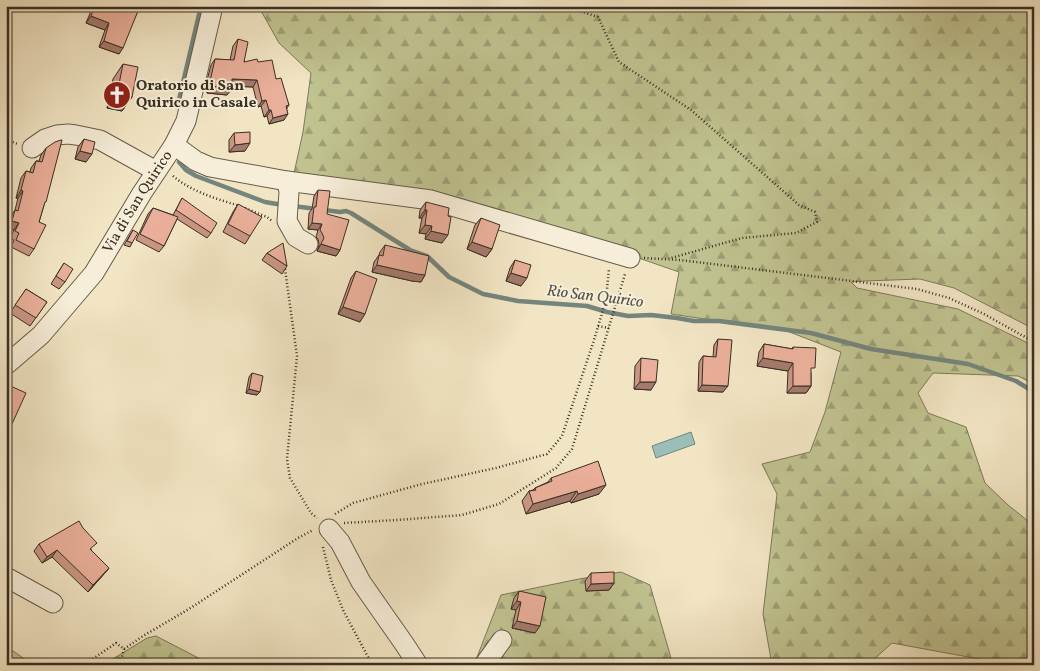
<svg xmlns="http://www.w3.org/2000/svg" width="1040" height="671" viewBox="0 0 1040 671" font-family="Vollkorn,serif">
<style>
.green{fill:#c0c390;stroke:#7c795a}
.forest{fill:url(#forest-firs);stroke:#7c795a}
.water{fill:#9cbeb9;stroke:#74857d}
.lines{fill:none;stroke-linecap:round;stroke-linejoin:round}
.stream{stroke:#74857d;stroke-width:4.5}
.minor-casing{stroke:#665c4b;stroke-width:21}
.path{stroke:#382f23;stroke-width:2.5;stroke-dasharray:1 2.5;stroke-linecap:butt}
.minor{stroke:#f7eed9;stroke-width:19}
.wall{fill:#c99684;stroke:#382f23}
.shaded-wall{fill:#a47a6c;stroke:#382f23}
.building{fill:#eaaf9a;stroke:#382f23}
.labels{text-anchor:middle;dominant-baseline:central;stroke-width:4;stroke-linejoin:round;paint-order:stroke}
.poi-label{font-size:15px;font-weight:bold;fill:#382f23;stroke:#f7eed9;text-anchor:start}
.street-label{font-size:15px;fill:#382f23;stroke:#f7eed9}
.water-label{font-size:16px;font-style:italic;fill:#515348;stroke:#f7eed9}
</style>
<defs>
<pattern id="forest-firs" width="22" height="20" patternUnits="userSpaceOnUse" patternTransform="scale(1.25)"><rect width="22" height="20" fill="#c0c390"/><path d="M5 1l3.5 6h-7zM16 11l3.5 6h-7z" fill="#9d9f75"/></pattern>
</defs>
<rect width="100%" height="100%" fill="#f2e5c4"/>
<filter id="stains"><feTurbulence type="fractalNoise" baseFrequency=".004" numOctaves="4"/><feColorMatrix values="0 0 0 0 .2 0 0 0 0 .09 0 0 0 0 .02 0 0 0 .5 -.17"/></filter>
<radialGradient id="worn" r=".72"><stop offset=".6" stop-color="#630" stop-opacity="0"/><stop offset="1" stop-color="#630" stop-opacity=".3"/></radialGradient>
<path class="green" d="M6 646 33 665H6Z"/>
<path class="forest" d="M261 6H1034V329L954 288 920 279 865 281 851 282 857 288 958 309 1034 346V384L1018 376 933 373 918 393 928 413 966 427 985 483 1008 505 1028 521 1034 522V665H1012L892 643 872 661 870 665H772L763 614 777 494 762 464 810 452 825 412 841 352 787 331 671 314 679 272 604 246 293 178 303 132 311 73 279 43 260 9Z
M621 572 650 585 673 665H474L501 595 579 579Z
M156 636 212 665H103L147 638Z"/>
<path class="water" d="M691 432 695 444 656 458 652 446Z"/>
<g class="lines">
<path class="stream" d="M178 104 201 6
M179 162 186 170 196 176 265 202 283 205
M293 206 340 212 346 211 351 213 410 250 427 256 449 277 483 294 518 301 587 306 607 312 628 316 651 315 677 318 694 321H719L811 333 871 349 968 364 1016 381 1034 392"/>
<g class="minor-casing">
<g id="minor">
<path d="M174 145 196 161 210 167 287 181 431 200 630 258"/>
<path d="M32 148 45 139 57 135 68 134 76 135 100 140 156 171"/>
<path d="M287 181 289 192 287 221 296 237 308 244"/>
<path id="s1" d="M6 365 41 335 94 273 142 193 174 145 186 121 213 6"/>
<path d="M329 529 340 542 361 582 405 645 418 665"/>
<path d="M6 577 53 603"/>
<path d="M484 665 502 640"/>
</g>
</g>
<path class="path" d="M564 6 598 17 619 62 691 110 799 205 815 212 817 222 796 233 742 238 671 258
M6 140 18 144
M173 176C192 192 217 199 240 206
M245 208 267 217 272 221
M644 258 680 260 917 289 949 298 984 314 1034 342
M285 269 297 356 287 459 290 478 311 513 317 518
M598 326 609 328
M335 514 353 503 422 484 496 468 547 454 562 436 594 340 606 300 609 268
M344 523 397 520 462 515 499 504 556 468 572 449 625 274
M323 547 331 580 343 610 368 657V664L365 665
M84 665 116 643 124 649 143 636 189 609 298 538 313 530
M116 665 122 657 124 649
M308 665 313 663 330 665"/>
<use href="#minor" class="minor"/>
</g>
<path class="wall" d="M93 6H140L119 54 99 47 105 30 86 23Z
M238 39 244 62H258L276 79 289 105 287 108 284 120 269 124 267 116 264 117 261 106 258 107 253 87 232 86 227 95 207 93 206 84 211 65 215 59 230 60 233 46Z
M123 64 132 97 122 111 107 108 113 79Z
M234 133 245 151 229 152V140Z
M84 139 86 162 75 159 78 147Z
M46 148 44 205 39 222 34 249 29 256 11 247 14 240 10 238 14 230 7 228 10 217 15 210 18 198H16L21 178 26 171 30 172 31 168 36 161H39L41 155Z
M318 190 340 250 336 256 317 251 319 245 318 239 316 237 318 230 308 229 309 213 312 209 314 196Z
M182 198 211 233 207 238 177 219 164 246 159 252 136 240 148 214 153 208 173 215 179 204Z
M426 202 442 243 425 239 426 234 419 233 422 218H419L420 210Z
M238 204 250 236 245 244 223 232 233 212Z
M481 218 492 249 486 257 467 249 475 225Z
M133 230 132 243 130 247 124 245Z
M385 245 425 275 421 282 412 281 372 272 374 262 379 255 380 252Z
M267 253 287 266 282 274 262 260Z
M515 260 521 286 506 281 510 268Z
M64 263 65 282 59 289 51 284Z
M356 271 360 322 338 314 351 278Z
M26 289 47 302 30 326 10 313Z
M718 339 723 392 698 391 699 362 703 356 713 357 714 345Z
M764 344 792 349 793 347 811 373V386L806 393H787L788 371 757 366 759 352Z
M641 358 651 390 634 389 635 366Z
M252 373 257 395 246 393 249 377Z
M6 384 12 424 6 432Z
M551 478 599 494 571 503 570 501 526 514 522 501 529 491 533 490 535 488 548 482Z
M39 544 92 550H91L109 568 104 574 88 592 52 557 42 563 34 551Z
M591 573 614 583 609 590 586 591 585 581Z
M519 591 535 633 512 628 516 610 511 609 514 598Z"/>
<path class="shaded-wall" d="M91 16 109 23 105 30 86 23Z
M104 41 123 48 119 54 99 47Z
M232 79 257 80 253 87 228 86Z
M211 86 232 89 227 95 207 93Z
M117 94 132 97 122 111 107 108Z
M266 100 261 106 258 107 262 101Z
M269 110H271L267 116 264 117Z
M288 114 284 120 269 124 273 118Z
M250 143 245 151 229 152 235 145Z
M80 151 92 154 86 162 75 159Z
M21 190 23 191 18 198H16Z
M425 210H427L422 218H419Z
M12 221 19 223 14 230 7 228Z
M312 223 322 224 318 230 308 229Z
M425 225 432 226 426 234 419 233Z
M431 231 448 235 442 243 425 239Z
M472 242 492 249 486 257 467 249Z
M321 244 340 250 336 256 317 251Z
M377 265 425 275 421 282 412 281 372 272Z
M511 273 527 278 521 286 506 281Z
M343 307 365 314 360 322 338 314Z
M763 358 793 363 788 371 757 366Z
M640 382H656L651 390 634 389Z
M702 385 728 386 723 392 698 391Z
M793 386H811L806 393H787Z
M249 389 260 392 257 395 246 393Z
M606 485 599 494 571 503 578 494Z
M577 491 570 501 526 514 533 504Z
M57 550 52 557 42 563 47 557Z
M109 568 104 574 88 592 93 585Z
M614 583 609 590 586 591 591 584Z
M517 601 521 602 516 610 511 609Z
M517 621 540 626 535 633 512 628Z"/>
<path class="building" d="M95 6H140L123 48 104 41 109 23 91 16Z
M238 39 248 42 244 62 257 59 258 62 272 60 276 79 281 78 289 105 286 106 288 114 273 118 271 110H269L266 100 262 101 257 80 232 79V89L211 86V77L215 59 234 60Z
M123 64 138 67 132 97 117 94Z
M250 132V143L235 145 234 133Z
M84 139 95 142 92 154 80 151Z
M61 140H62L46 202H45L39 222 46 225 34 249 16 240 19 233 15 231 19 223 12 221 15 210 18 211 23 191 21 190 26 171 33 173 36 161 42 162 46 148 55 142Z
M318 190 330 191 327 214 349 220 340 250 321 244 324 238 322 233 320 230 322 224 312 223 314 207H316Z
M182 198 217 223 211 233 176 210Z
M426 202 449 208 448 216 451 217 448 235 431 231 432 226 425 225 427 210H425Z
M238 204 262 217 250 236 228 224Z
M153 208 178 217 164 246 140 234Z
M481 218 500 225 492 249 472 242Z
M133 230 138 233 132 243 127 241Z
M283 243 287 266 267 253Z
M385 245 429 256 425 275 417 274 377 265 379 255 383 256Z
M515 260 531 265 527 278 511 273Z
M64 263 73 269 65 282 56 276Z
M356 271 377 279 365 314 343 307Z
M26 289 47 302 36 318 15 305Z
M718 339 732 340 728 386 702 385 703 356 716 357Z
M764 344 793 349V347L816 348 815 368H811V386H793V363L763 358Z
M641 358 658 360 656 382H640Z
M252 373 263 376 260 392 249 389Z
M6 384 26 393 12 424 6 422Z
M598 461 606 485 578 494 577 491 533 504 529 491 536 490 535 488 552 481 551 478Z
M79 521 83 528 97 543 90 549 109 568 93 585 57 550 47 557 39 544Z
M614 572V583L591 584V573Z
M519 591 546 597 540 626 517 621 521 602 517 601Z"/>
<defs>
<g id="church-disc" transform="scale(1.4375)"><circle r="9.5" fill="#8f2418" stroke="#f7eed9"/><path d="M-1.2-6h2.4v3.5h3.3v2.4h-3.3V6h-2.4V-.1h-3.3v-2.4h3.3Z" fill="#fff"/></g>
</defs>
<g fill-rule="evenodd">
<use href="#church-disc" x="117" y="95"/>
</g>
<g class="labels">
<g class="poi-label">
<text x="136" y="86">Oratorio di San<tspan x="136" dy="17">Quirico in Casale</tspan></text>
</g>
<g class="street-label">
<text stroke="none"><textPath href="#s1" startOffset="211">Via di San Quirico</textPath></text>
</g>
<g class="water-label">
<text transform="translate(595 297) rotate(7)">Rio San Quirico</text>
</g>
</g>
<rect width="1040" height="671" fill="none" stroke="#f2e5c4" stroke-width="25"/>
<rect x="8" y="8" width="1025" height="656" fill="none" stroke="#382f23" stroke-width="2.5"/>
<rect x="12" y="12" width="1015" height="646" fill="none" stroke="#382f23"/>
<rect width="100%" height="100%" filter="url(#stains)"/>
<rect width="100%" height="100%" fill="url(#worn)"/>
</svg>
